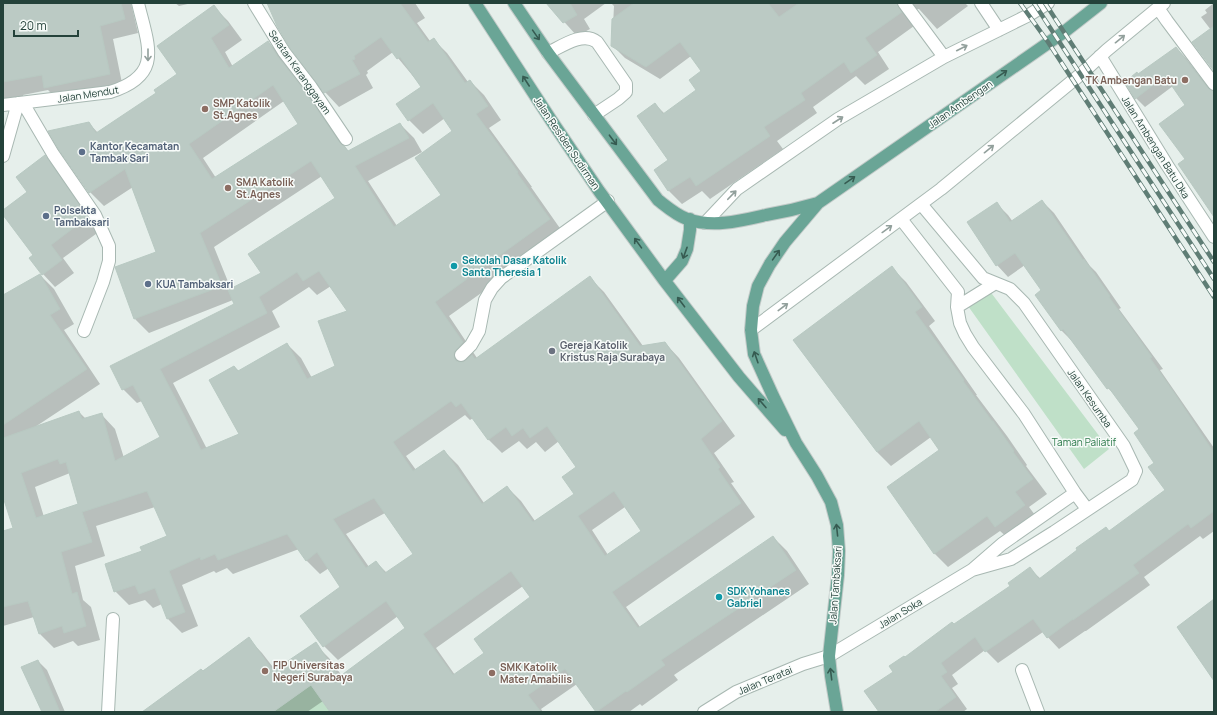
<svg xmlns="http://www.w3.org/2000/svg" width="1217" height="715" viewBox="0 0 1217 715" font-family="Manrope,sans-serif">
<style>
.green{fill:#bfe0c8}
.shadow{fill:#0003;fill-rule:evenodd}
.building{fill:#bbcac4;stroke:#b8c9c2;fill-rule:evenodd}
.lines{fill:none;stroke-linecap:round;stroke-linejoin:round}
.minor-casing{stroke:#a8b8b2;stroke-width:14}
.major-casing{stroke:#c2cac8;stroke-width:14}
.minor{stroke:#fff;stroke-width:12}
.major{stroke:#6aa596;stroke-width:12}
.rail-casing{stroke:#5f7d75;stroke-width:4.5}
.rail{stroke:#f7fbf9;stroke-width:3;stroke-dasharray:9;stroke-linecap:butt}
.oneway{stroke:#365b51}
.oneway2{stroke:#92a09c}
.education-dot{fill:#8d6e63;stroke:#f7fbf9;stroke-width:1.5}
.service-dot{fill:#5c6f8a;stroke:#f7fbf9;stroke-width:1.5}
.culture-dot{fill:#0f9aa8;stroke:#f7fbf9;stroke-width:1.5}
.worship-dot{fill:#6b7280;stroke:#f7fbf9;stroke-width:1.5}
.labels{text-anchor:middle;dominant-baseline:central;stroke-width:3;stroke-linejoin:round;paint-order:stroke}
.street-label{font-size:10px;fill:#24423a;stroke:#f7fbf9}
.education-label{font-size:10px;font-weight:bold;fill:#785e54;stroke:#f7fbf9;text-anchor:start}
.service-label{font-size:10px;font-weight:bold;fill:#4e5e75;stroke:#f7fbf9;text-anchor:start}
.culture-label{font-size:10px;font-weight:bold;fill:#0d838f;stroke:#f7fbf9;text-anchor:start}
.worship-label{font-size:10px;font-weight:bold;fill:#5b616d;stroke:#f7fbf9;text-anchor:start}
.park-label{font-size:10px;fill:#2d7a4b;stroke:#f7fbf9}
</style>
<rect width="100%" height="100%" fill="#e6efeb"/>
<path class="green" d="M989 290 1109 449 1084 469 968 306Z
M311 685 330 712H273Z"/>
<path class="shadow" d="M3 3H131L138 33 113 39 123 88 59 101 48 90 23 95 25 103 3 107Z
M175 3H192L179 6Z
M268 3H415L425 18 417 23 430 41 433 39 447 53 468 82 470 81 484 95 501 120 489 128 532 187H531L564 234 449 316 477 358 590 278 604 292 643 346 665 343 679 358 735 436 714 453 734 482 731 483 755 517 626 607 640 627 773 537 787 551 809 584 674 675 678 680 642 706 640 704 629 712H597L577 684 541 709 543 712H331L323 701 307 712H143L249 639 262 653 276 671 315 644 329 658 342 676 406 629 398 616 338 660 324 646 342 587 329 568 320 574 306 560 299 549 233 574 227 568 216 573 214 571 182 585 198 626 182 633 168 619 162 604 153 608 145 600 129 605 115 591 143 552 168 537 155 507 96 526 105 556 75 566 83 600 91 607 100 640 78 646 73 641 54 648 40 634 34 617 3 626V532L15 529 3 493V296L40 275 54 289 74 324 64 330 100 384 35 427 79 412 86 419 101 414 115 429 124 458 161 438 142 401 137 403 123 389 235 305 233 300 149 333 135 319 116 268 158 252 133 187 104 206 90 192 89 123 98 133 158 94 178 74 214 7 228 21 242 40 225 52 233 67 268 42 282 56 349 152 400 124 414 138 422 152 368 181 397 226 442 195 454 132 445 118 423 134 409 120 398 105 422 87 393 52 367 71 368 73 366 75 373 88 339 107 325 92 291 47ZM284 101 299 124 216 178 203 158ZM322 176 336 198 262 273 231 289 214 247ZM331 286 348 311 336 367 312 378 301 358 287 344 239 371 234 367 240 434 207 449 173 383 280 327 272 311 309 287 317 295ZM465 415 470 420 473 418 488 439 502 453 519 441 527 449 536 442 545 452 559 441 577 467 575 494 535 521 521 501 507 487 484 503 458 465 444 451 416 470 406 456ZM70 473 79 505 44 517 35 487ZM625 507 642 531 608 555 592 530ZM385 513 414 554 387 573 376 562 369 567 346 534ZM523 586 531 597 486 653 455 675 436 648Z
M549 3H606L584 19 590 29 577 36 548 4Z
M611 3H965L968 6 937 29 919 9 913 10 914 26 878 52 889 69 865 85 856 76 813 107 817 113 777 141 783 149 710 199 702 191 682 204 669 191 655 170 669 160 655 104 665 114 698 90 702 71 691 56 660 79 625 58 612 45 614 6Z
M1214 3V70L1211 30 1201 17 1207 13 1205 10Z
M1176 48 1185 57 1211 91 1214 92V213L1187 160 1186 105 1173 86 1145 107 1136 98 1139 75Z
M45 157 58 169 100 231 63 258 74 273 55 287 43 274 34 255 3 213V211L28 192Z
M1042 201 1054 213 1090 266 1096 272 1121 308 1119 309 1163 369 1160 370 1214 448V531L1203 539 1200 536 1144 577 1150 585 1086 631H1085L1059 649 1043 632 998 663 985 650 952 675 958 684 952 688 967 709 963 712H880L895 672 905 658 1011 587 1030 569 1041 579 1110 532 1166 490 1140 430 1118 398 1108 388 1073 342 1061 330 1043 290 1025 265 1008 277 997 265 996 203 1008 215 1013 222Z
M892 268 906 282 935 321 929 326 977 395H976L1007 436 1027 465 1026 466 1047 494 1029 507 1038 519 1010 540 1000 531 948 567 934 553 941 450 931 437 891 466 877 452Z
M38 661 47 670 65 712H43Z"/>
<path class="building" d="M3 3H121L125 19 100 26 110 74 44 88 42 75 3 82Z
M267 3H400L428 42 434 38 465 83 470 80 488 106 476 114 518 172 517 173 550 219 435 302 463 342 454 353V357L456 361 459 362H463L472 355 475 359 590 276 640 346 665 342 722 421 701 439 720 467 718 469 741 503 612 592 638 628 773 536 796 570 661 660 665 665 627 692 626 691 596 712 565 669 528 695 541 712H330L311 685 273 712H142L201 669 203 671 249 637 273 671 316 642 339 677 405 628 386 601 323 647 300 616 340 587 317 552 306 561 287 534 218 560 215 554 201 560 200 557 169 571 185 612 167 619 155 588 139 594 135 585 114 592 105 564 142 551 140 547 167 536 147 491 82 512 92 542 61 552 72 594 77 592 86 626 64 633 62 626 39 634 28 601 3 607V531L13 528 3 497V438L79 411 82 419 102 413 115 461 160 437 133 385 122 390 110 366 234 304 228 290 261 273 248 254 335 198 311 161 200 233 222 286 134 319 115 267 156 252 125 169 89 193 59 150 48 131 89 122 96 133 156 93 154 90 177 74 157 46 214 5 229 25 211 38 229 68 268 41 278 57 305 91 340 143 344 146 348 151 400 123 409 138 355 166 394 227 441 195 415 158 452 131 433 103 408 121 396 104 421 87 400 57 397 59 381 37 354 56 355 59 352 60 360 74 324 93 290 48 277 26ZM273 85 298 124 212 179 189 144ZM319 271 347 311 318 321 335 366 307 379 287 343 238 371 234 366 209 380 239 434 201 450 184 415 160 369 267 313 259 297 297 272 303 281ZM451 401 456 407 461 403 488 440 506 427 512 436 523 428 530 438 547 426 576 467 562 477 574 494 533 522 507 486 482 504 444 450 413 471 393 442ZM58 459 60 464 66 462 78 504 36 518 21 473ZM614 491 641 531 605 556 578 516ZM374 498 413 554 385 573 376 561 366 568 333 519ZM511 571 530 597 474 639 484 653 453 675 423 634Z
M546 3H570L577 15 563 23Z
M634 3H768L779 17 799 3H897L902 12 865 38 877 55 851 73 844 62 801 93 805 100 764 127 770 136 696 186 690 177 668 191 654 170 668 160 637 116 655 103 663 114 696 90 689 80 701 71 680 42 646 67 611 46 612 19Z
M1214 26V71L1192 42Z
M1176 47 1208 88 1214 91V217L1178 164 1185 159 1159 124 1185 105 1165 76 1135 99 1125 82 1137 72 1138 74Z
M45 155 88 217 51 245 62 260 42 275 29 258 33 255 3 215V210L27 192 16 177Z
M1042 200 1083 260 1084 259 1110 296 1109 297 1152 357 1150 358 1175 394 1214 453V511L1191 528 1188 524 1133 565 1139 573 1073 620V619L1047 638 1033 619 985 652 975 637 941 663 947 672 941 676 956 697 935 712H879L864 691 893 672 889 666 904 656 905 657 952 622 954 624 1010 586 1008 583 1030 567 1039 579 1077 550 1076 548 1106 527 1109 531 1165 490 1148 467 1154 463 1134 433 1139 429 1109 388 1107 389 1063 329 1061 331 1035 295 1041 290 1015 253 996 266 967 222 997 202 1010 222Z
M892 266 922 307 915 312 964 380 963 381 992 421H993L1014 451 1013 452 1033 479 1015 492 1025 505 995 527 987 516 934 554 887 487 939 450 919 421 877 452 793 340Z
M40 274 60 309 50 315 87 369 3 425V295Z
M1214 599V681L1177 627Z
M38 660 60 712H42L21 667Z"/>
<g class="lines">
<g class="minor-casing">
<path id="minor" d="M254 3 284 52 311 87 346 139
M904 3 944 57
M981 3 999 30
M1158 8 1167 21 1214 84
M548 53C562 46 583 31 597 42L626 84V92L618 99 594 115
M1100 56 1167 165 1214 237
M23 103 53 154 95 215 109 246V261L103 282 84 331
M3 105 110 92C164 75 148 46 138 3
M3 156 18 103
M921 204 983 278 1010 289 1024 303 1124 446 1136 471 1132 480 1054 532 1011 559 972 570
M901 219 958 292 957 307 960 323 965 334 973 347 1024 414 1075 493 1087 509
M705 223 737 189 838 119 944 57 1029 15 1048 3
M957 307 994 284
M751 330 941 189 1081 74 1107 50 1164 3
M461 355 471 345 479 331 485 300 492 288 501 278 608 201
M1022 670 1038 712
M108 712 113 619
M704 712 736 692 803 664 829 656 972 570 1002 544 1075 493"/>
</g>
<g class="major-casing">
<path id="major" d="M475 3 551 120 599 191 664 280 739 377 785 430
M514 3 548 53 658 200C667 207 676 215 687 219 713 228 740 221 766 215 784 212 801 208 818 203
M664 280 668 277 682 261 687 249 690 230V219
M837 712 831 676 829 656 838 575 839 551 837 525 831 502 817 476 796 443 773 396 754 354 751 330 753 306 758 286 770 264 785 242 818 203 1064 32 1101 3"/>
</g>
<use href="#minor" class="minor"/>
<use href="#major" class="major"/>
<g class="rail-casing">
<path id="rail" d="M1020 3 1048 42 1214 297
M1034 3 1214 279
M1045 3 1214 262"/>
</g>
<use href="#rail" class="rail"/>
</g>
<defs><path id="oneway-shaft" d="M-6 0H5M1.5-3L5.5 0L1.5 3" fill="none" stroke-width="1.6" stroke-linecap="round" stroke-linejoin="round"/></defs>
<g class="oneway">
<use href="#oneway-shaft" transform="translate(536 35) rotate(55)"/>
<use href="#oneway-shaft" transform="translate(1002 74) rotate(-35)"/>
<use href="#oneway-shaft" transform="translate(526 81) rotate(-123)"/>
<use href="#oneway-shaft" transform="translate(613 140) rotate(53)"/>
<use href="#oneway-shaft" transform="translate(850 180) rotate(-35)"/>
<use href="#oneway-shaft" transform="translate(638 243) rotate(-126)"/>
<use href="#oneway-shaft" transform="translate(685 253) rotate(110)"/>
<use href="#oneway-shaft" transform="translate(776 255) rotate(-55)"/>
<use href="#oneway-shaft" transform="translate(681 302) rotate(-127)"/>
<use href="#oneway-shaft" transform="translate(756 357) rotate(-109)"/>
<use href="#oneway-shaft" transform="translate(762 403) rotate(-131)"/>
<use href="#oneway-shaft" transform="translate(837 530) rotate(-96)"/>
<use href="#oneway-shaft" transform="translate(831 674) rotate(-97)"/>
</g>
<g class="oneway2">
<use href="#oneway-shaft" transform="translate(1120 39) rotate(-39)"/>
<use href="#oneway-shaft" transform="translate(962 48) rotate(-27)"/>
<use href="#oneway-shaft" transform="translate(148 55) rotate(90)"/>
<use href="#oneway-shaft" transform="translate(838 120) rotate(-33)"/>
<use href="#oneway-shaft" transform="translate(989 149) rotate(-39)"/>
<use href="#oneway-shaft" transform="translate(732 195) rotate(-46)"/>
<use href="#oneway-shaft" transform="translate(887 229) rotate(-36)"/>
<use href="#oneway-shaft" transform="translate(783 307) rotate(-37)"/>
</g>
<g class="education-dot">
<circle cx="1185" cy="80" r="4"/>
<circle cx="205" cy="109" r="4"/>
<circle cx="228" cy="188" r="4"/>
<circle cx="265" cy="671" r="4"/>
<circle cx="492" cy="673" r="4"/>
</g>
<g class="service-dot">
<circle cx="82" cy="152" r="4"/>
<circle cx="46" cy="216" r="4"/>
<circle cx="148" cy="284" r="4"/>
</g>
<g class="culture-dot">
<circle cx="454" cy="266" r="4"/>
<circle cx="719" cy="597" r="4"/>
</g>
<circle class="worship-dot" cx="552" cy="351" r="4"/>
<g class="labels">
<g class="street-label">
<text transform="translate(300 72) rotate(55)">Selatan Karanggayam</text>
<text transform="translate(88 94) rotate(-9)">Jalan Mendut</text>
<text transform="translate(960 104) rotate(-35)">Jalan Ambengan</text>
<text transform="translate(567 143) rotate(56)">Jalan Residen Sudirman</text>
<text transform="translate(1156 147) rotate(58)">Jalan Ambengan Batu Dka</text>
<text transform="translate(1090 398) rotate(55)">Jalan Kesumba</text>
<text transform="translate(835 585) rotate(-86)">Jalan Tambaksari</text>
<text transform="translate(900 613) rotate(-31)">Jalan Soka</text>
<text transform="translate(765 680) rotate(-23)">Jalan Teratai</text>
</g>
<g class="education-label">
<text x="1177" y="80" text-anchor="end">TK Ambengan Batu</text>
<text x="213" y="103">SMP Katolik<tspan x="213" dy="12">St.Agnes</tspan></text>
<text x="236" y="182">SMA Katolik<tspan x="236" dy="12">St.Agnes</tspan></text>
<text x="273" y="665">FIP Universitas<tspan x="273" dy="12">Negeri Surabaya</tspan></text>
<text x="500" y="667">SMK Katolik<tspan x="500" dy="12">Mater Amabilis</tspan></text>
</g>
<g class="service-label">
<text x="90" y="146">Kantor Kecamatan<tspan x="90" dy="12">Tambak Sari</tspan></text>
<text x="54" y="210">Polsekta<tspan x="54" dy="12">Tambaksari</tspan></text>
<text x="156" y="284">KUA Tambaksari</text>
</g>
<g class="culture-label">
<text x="462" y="260">Sekolah Dasar Katolik<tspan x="462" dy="12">Santa Theresia 1</tspan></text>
<text x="727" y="591">SDK Yohanes<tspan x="727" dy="12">Gabriel</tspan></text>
</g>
<g class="worship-label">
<text x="560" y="345">Gereja Katolik<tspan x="560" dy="12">Kristus Raja Surabaya</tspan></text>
</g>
<g class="park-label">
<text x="1084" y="442">Taman Paliatif</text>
</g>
</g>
<rect width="1217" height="715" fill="none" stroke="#24423a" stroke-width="8"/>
<path d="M14 30v6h64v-6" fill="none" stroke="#24423a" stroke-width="2"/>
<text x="20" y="30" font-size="12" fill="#24423a" stroke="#f7fbf9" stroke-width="3" paint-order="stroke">20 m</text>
</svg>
